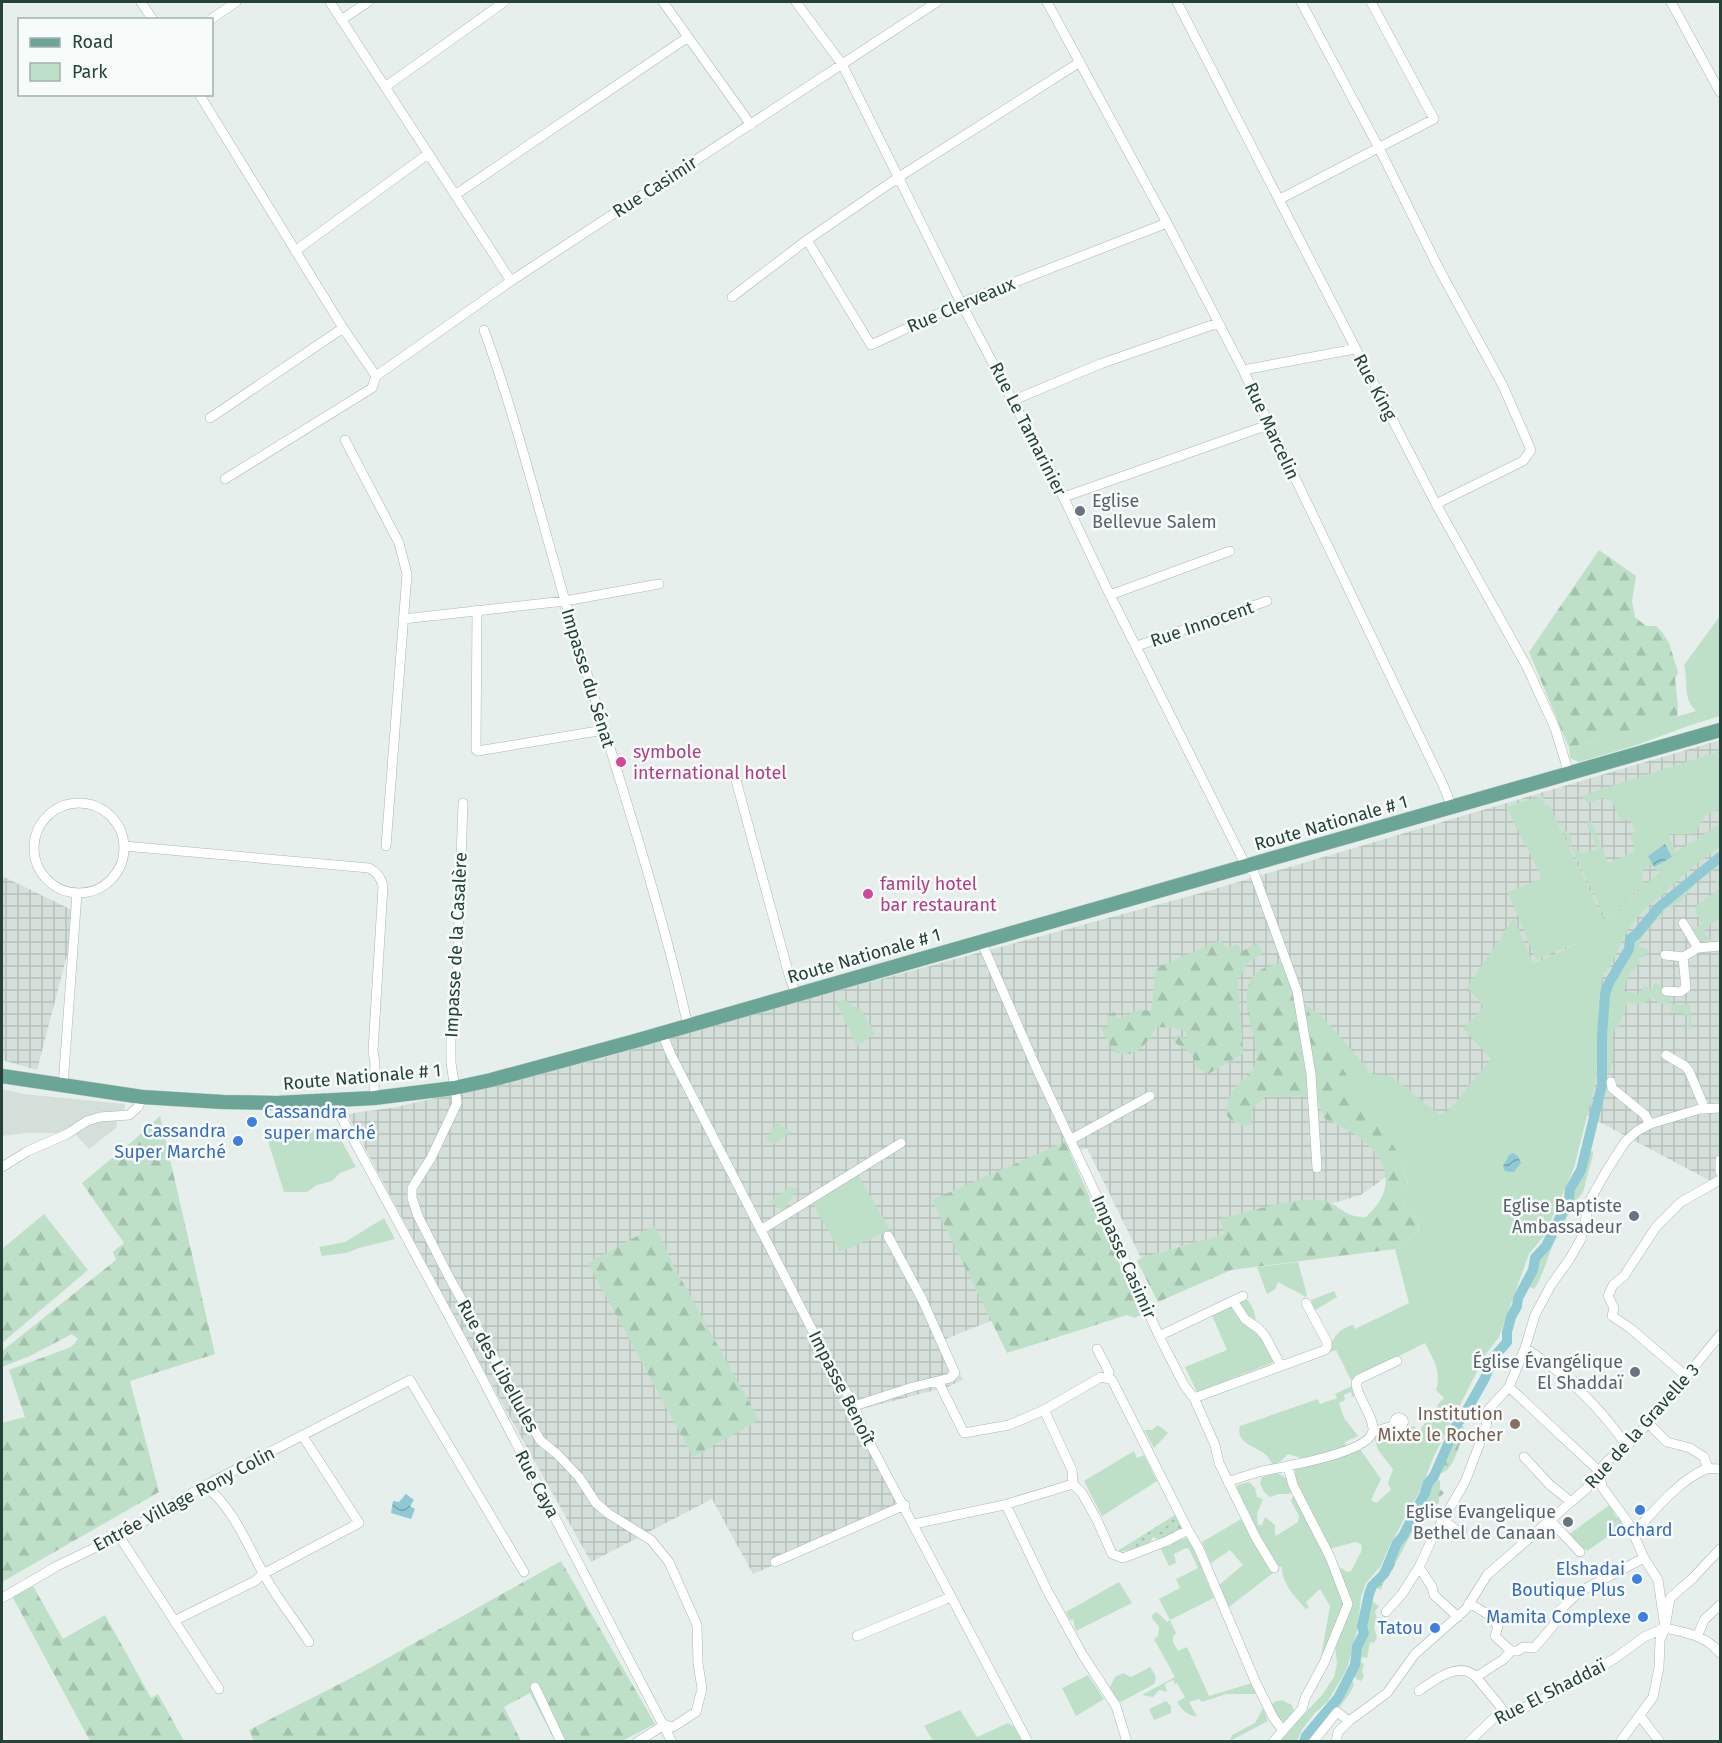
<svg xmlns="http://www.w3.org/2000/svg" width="1722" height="1743" viewBox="0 0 1722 1743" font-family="'Fira Sans',sans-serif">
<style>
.built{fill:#d4dfda}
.industrial{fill:url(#industrial-grid)}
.green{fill:#bfe0c8;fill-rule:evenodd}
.forest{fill:url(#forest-firs)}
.park{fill:url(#park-dots)}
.water{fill:url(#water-waves)}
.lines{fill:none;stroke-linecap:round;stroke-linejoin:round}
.canal{stroke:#8ec9d4;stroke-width:10}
.street-casing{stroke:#a8b8b2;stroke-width:10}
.primary-casing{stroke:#c2cac8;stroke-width:15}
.street{stroke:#fff;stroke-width:9}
.primary{stroke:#6aa596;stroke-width:14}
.worship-dot{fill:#6b7280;stroke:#f7fbf9;stroke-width:2}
.hotel-dot{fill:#d1479c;stroke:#f7fbf9;stroke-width:2}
.shop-dot{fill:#3f7fe0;stroke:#f7fbf9;stroke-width:2}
.education-dot{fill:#8d6e63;stroke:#f7fbf9;stroke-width:2}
.labels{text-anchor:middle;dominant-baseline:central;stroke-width:5;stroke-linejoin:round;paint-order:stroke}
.street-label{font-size:18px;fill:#24423a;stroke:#f7fbf9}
.worship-label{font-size:18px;fill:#5b616d;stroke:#f7fbf9;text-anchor:end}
.hotel-label{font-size:18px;fill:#b23c85;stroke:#f7fbf9;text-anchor:start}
.shop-label{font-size:18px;fill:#366cbe;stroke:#f7fbf9;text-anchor:end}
.education-label{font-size:18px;fill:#785e54;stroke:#f7fbf9;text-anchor:end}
</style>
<defs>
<pattern id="industrial-grid" width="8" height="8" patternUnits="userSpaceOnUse" patternTransform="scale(1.5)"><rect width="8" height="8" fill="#d4dfda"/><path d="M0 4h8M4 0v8" fill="none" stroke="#b6c1bc"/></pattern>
<pattern id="forest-firs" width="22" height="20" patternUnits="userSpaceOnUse" patternTransform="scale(1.5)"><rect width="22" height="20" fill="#bfe0c8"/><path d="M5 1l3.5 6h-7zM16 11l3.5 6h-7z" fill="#a4c1ad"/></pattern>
<pattern id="park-dots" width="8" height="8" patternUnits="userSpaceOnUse" patternTransform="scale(1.5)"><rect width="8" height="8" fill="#bfe0c8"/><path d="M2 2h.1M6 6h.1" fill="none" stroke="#a4c1ad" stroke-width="1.8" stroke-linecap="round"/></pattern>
<pattern id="water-waves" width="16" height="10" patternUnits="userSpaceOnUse" patternTransform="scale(1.5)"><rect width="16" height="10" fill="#8ec9d4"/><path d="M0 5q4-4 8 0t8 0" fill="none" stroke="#74a5ad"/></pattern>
</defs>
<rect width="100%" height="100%" fill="#e6efeb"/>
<path class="built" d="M2 1089 23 1094 125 1104V1108L116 1114 117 1127 89 1149 70 1128 58 1133H25L2 1136Z"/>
<path class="industrial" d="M1720 740V1186L1520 1080 1361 1195 1141 1258 1087 1148 1056 1155 998 1318 943 1340 963 1380 947 1387 851 1412 901 1510 753 1574 712 1499 591 1562 469 1344 347 1114 397 1107 600 1059 795 1002 1201 893Z
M2 876 78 913 37 1070 2 1060Z"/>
<path class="green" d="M1720 616V716L1688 726 1634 746 1579 762 1570 758 1569 748 1696 711C1682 698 1689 683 1684 665Z
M1720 751V809L1707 814 1696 831 1693 834H1668L1676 852 1720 824V847L1700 861 1642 912 1627 931 1608 970 1606 973 1603 972 1599 998 1596 1080 1574 1168 1544 1236 1529 1254 1499 1337 1486 1354 1434 1456 1422 1487 1390 1545 1380 1567 1366 1583 1361 1597 1358 1627 1347 1669 1328 1701 1315 1713 1303 1728 1297 1741 1278 1742 1322 1695 1334 1677 1337 1664 1335 1644 1352 1601 1348 1597 1339 1569 1342 1568 1347 1572 1351 1571 1362 1550 1361 1544 1355 1542 1329 1549 1296 1486 1295 1469 1360 1449 1381 1479 1371 1500 1376 1503 1391 1490 1388 1483 1393 1469 1378 1450 1374 1436 1414 1426 1417 1429 1416 1433 1418 1434 1426 1421H1429L1439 1403 1444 1398 1436 1390C1442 1372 1433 1359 1425 1343L1351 1380 1336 1350 1330 1352 1329 1348C1334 1336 1340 1328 1353 1325L1355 1329 1409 1303 1395 1249 1419 1230 1418 1220 1402 1207 1408 1184 1398 1152 1377 1125 1303 1003 1321 1015 1372 1074 1391 1076 1440 1115 1449 1110 1491 1059 1463 1028 1484 1007 1467 987 1514 918 1533 964 1575 945 1556 908 1574 944 1536 960 1508 892 1542 878 1506 807 1543 796 1545 806 1549 805 1604 920 1605 918 1559 822H1561L1564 830 1571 835 1572 847 1582 853 1598 849 1586 823 1591 821 1608 863 1636 851 1630 835 1636 832 1629 818 1621 821 1613 802 1603 798 1588 803 1581 796ZM1671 863 1607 917H1606L1645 884 1642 880 1643 870 1650 865 1659 872Z
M1719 855 1720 866 1701 877 1681 901 1670 908 1665 901 1666 899 1690 876Z
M1714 880 1720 881V919L1711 923 1704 931 1706 936 1716 944C1706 943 1695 942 1693 930L1702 924 1696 914 1695 907 1720 888Z
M1662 903 1665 908 1660 912 1663 917C1652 922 1642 934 1639 946L1648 949 1646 956 1639 959 1640 963 1629 974 1623 991 1639 994 1644 986 1652 989 1655 982 1671 994 1670 1005 1658 1003 1652 997C1646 1005 1637 1004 1627 1003L1619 1026 1612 1032 1613 1058 1609 1074 1605 1073 1603 1032 1604 1003 1624 961C1630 954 1628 950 1630 942 1632 933 1655 909 1662 903Z
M1682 997 1683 1005H1689L1690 1008 1692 1027 1689 1034 1690 1030 1686 1026 1689 1021V1017L1683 1013H1671L1672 1005H1682Z
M842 999 862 1011 875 1034 857 1046 836 1003Z
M777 1122 790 1132 774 1144 766 1139Z
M335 1129 356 1167 340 1173 332 1181 317 1185 307 1192H284L265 1132Z
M1590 1150 1593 1152V1155L1583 1192 1571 1208 1565 1222 1579 1231 1578 1234 1572 1235 1562 1229C1548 1248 1547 1270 1534 1289L1528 1286 1527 1280 1541 1258 1564 1207 1572 1181 1583 1162 1584 1155Z
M858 1175 890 1230 840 1252 812 1202Z
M789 1187 798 1188 783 1211 770 1201Z
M384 1218 395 1239 359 1248 346 1253 322 1256 319 1247 345 1242Z
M1298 1262 1307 1295 1305 1297C1296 1290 1287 1288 1278 1282L1275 1289 1267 1294 1257 1267Z
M1334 1291 1337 1297 1314 1311 1311 1300Z
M1246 1298C1254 1308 1258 1317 1254 1329L1261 1335 1274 1362 1197 1392 1185 1367 1227 1350 1211 1313Z
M1352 1386 1356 1395 1349 1398 1352 1396 1351 1392 1344 1395 1345 1400 1339 1403 1344 1418 1358 1436 1345 1442 1346 1446 1344 1448 1305 1459 1288 1454 1281 1461 1272 1465C1268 1445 1234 1449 1240 1426L1318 1399 1320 1404 1337 1398 1335 1394Z
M1158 1425 1168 1433 1154 1448 1144 1430H1152Z
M1134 1451 1137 1458 1144 1455 1157 1481 1102 1516 1084 1481Z
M1278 1473 1287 1479 1293 1489 1290 1494H1278L1270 1497 1264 1492 1260 1483 1262 1477Z
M1249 1482 1255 1488 1257 1497 1263 1499 1257 1514 1258 1525H1262L1265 1517 1275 1525V1533L1276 1536 1298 1522 1299 1516 1291 1501 1294 1493 1322 1545 1344 1602 1320 1662 1330 1606 1320 1589 1306 1602 1309 1608 1306 1609C1296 1598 1281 1583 1282 1567L1275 1566 1238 1494 1236 1488 1238 1485Z
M1611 1504 1615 1510 1613 1512 1617 1518 1619 1516 1625 1525 1587 1551 1585 1549 1582 1550 1568 1535Z
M1243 1518 1273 1573 1229 1607 1219 1585 1243 1565 1230 1550 1211 1563 1202 1542Z
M1186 1538 1190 1540 1214 1598 1170 1620 1176 1633 1173 1637V1642L1178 1651 1187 1647 1209 1696 1252 1683 1257 1694H1226L1202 1702 1199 1699 1189 1702 1197 1717C1187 1715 1182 1710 1177 1702L1185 1697 1177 1683 1175 1684 1173 1680 1165 1684 1167 1692 1159 1690 1153 1697 1142 1695 1175 1677 1154 1639 1158 1636 1159 1627 1152 1618V1615L1157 1612 1167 1622 1170 1620 1159 1599 1180 1588 1176 1579 1198 1568 1189 1549 1186 1548 1174 1554 1176 1563 1169 1566 1160 1547 1171 1546V1543Z
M1119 1582 1132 1603 1076 1631 1073 1619 1070 1620 1066 1612Z
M1369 1599 1379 1606 1375 1612 1377 1618 1374 1627 1377 1637 1374 1643 1370 1642 1367 1658 1362 1657 1361 1662 1364 1664 1362 1671 1364 1676 1361 1681 1356 1679 1354 1674 1360 1655 1361 1636 1367 1614 1366 1605Z
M1150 1667C1154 1673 1158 1677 1154 1684L1121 1702 1116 1699 1109 1689 1115 1677 1123 1673 1131 1677Z
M1088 1675 1104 1699 1076 1716 1062 1688Z
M1346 1678H1351L1354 1684C1352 1695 1320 1730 1311 1741L1302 1742 1308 1729 1332 1701Z
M1282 1700 1292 1705 1294 1711 1288 1721 1281 1722 1271 1705 1274 1702Z
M1166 1701 1171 1706V1713L1154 1720 1149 1709Z
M1263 1708 1268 1721 1230 1741 1232 1735 1255 1723Z
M960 1710 977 1737 1008 1723 1016 1728 1024 1741H933L924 1726Z"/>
<path class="forest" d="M1599 550 1636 576 1632 601 1635 617 1646 626H1656L1662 632 1669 643 1678 672 1675 679 1678 706 1677 717 1569 748 1529 652Z
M1221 940 1226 948 1238 944 1241 952 1257 943 1263 953 1249 962 1238 979 1243 1054 1208 1074 1195 1066 1192 1054 1174 1042 1176 1035 1186 1039V1032L1175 1028 1157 1027C1146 1043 1138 1059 1115 1053L1100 1027H1108L1107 1015 1114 1012 1118 1019 1140 1010 1151 1011 1156 968Z
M1281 963 1294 993 1309 1096 1265 1097 1251 1110 1252 1121 1248 1126 1236 1123 1227 1116C1226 1080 1249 1086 1256 1061 1259 1053 1255 1044 1254 1037 1249 1018 1238 986 1259 971 1265 967 1274 965 1281 963Z
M1303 1003 1377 1125 1398 1152 1408 1185 1402 1207 1418 1220 1419 1230 1395 1249 1231 1270 1158 1302 1137 1261 1141 1258 1224 1234 1220 1219C1245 1213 1305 1193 1327 1202 1344 1208 1344 1217 1366 1217 1412 1175 1369 1136 1325 1119L1319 1105Z
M160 1116 215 1354 130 1381 159 1492 2 1582V1423L25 1417 9 1370 71 1347 78 1339 72 1334 30 1356 2 1367V1351L116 1260 113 1252 124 1243 82 1183 134 1140Z
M1065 1142 1142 1314 1135 1318 1127 1315 1007 1353 932 1200Z
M44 1214 88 1270 2 1343V1249Z
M655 1226 676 1270 759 1420 693 1457 588 1263Z
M1461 1425 1464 1427V1431C1459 1443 1455 1470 1441 1473L1438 1468C1443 1454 1447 1433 1461 1425Z
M1437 1479 1440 1481V1489L1444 1493 1439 1498V1503L1431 1509 1423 1506 1422 1508 1426 1511 1427 1517 1419 1519 1389 1576 1386 1575 1381 1590 1375 1587 1378 1582V1577L1384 1572 1392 1546 1397 1542 1398 1537 1402 1535 1406 1522 1411 1521V1515L1418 1509C1419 1499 1426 1482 1437 1479Z
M561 1561 655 1724 622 1741H555L530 1693 504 1707 521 1741 254 1742 249 1730 359 1674Z
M33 1586 63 1639 105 1615 151 1698 158 1694 184 1741H90L12 1596Z"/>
<path class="park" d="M1175 1515 1181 1527 1180 1531 1160 1540 1153 1537 1149 1545 1121 1552 1119 1550Z"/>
<path class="water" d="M1665 844 1672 857 1654 867 1648 856Z
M1513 1153 1518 1156 1521 1163 1514 1172 1505 1171 1503 1166 1509 1155Z
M406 1494 414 1500 410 1506 415 1509 411 1519 391 1513 393 1501 399 1502Z"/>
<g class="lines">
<path class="canal" d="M1304 1742 1306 1736 1338 1698 1355 1665 1357 1647 1364 1633 1362 1627 1369 1594 1372 1586 1384 1574 1397 1543 1403 1536 1425 1493 1428 1483 1434 1476 1457 1424 1464 1415 1485 1378 1493 1358 1507 1342V1332L1511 1317 1517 1306 1518 1298 1533 1270 1535 1258 1546 1246 1569 1199 1570 1189 1581 1170 1602 1085V1037L1605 994 1609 983 1629 949 1630 939 1636 935 1659 907 1720 857"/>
<g class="street-casing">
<path id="street" d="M141 2 153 20
M330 2 511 281
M663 2 751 125
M796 2 842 64 961 303 1058 486 1110 595 1246 866 1254 873 1297 991 1311 1074 1317 1168
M1047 2 1167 223 1243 370 1443 785 1452 807
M1177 2 1436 504 1527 667 1555 728 1569 774
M1301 2 1379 148 1439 269 1503 386 1531 450 1523 461 1436 504
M1671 2 1720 92
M210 20 236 2
M341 20 368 2
M385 87 504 2
M199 94 343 328 376 376 372 388 225 479
M455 195 688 37
M1280 199 1434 119 1371 2
M807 240 871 345 961 303 1167 223
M295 251 428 154
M732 297 807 240 899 177 1080 62
M484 330C519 426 542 524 571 621 611 755 657 889 688 1026
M1243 370 1355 349
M376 376 511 281 937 2
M1014 400 1100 364 1218 323
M210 418 343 328
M345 440 399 543 407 574 386 846
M1064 497 1268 425
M1110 595 1230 551
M477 610 476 750 478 751 604 730
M403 619 565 601 659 584
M1137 646 1267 601
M734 773 789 975 796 995
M34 848a45 45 0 1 1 90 0a45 45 0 1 1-90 0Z
M463 803 456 999 451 1033V1063L457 1103 431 1158 412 1188V1198L418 1216 449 1277 540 1440 557 1454 579 1477 596 1503 609 1514 651 1540 669 1562 697 1625 698 1663 702 1689 696 1712 673 1727 664 1725 637 1742
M124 846 369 868C377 872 381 877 383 886L373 1051 375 1063 374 1098
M1683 923 1698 948
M981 941 1035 1065 1100 1203 1159 1336 1184 1385 1194 1398 1215 1445 1219 1463 1256 1538 1274 1568
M1665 955 1683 957 1698 948 1720 946
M1666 991 1680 992 1686 988 1683 957
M662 1033 671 1055 824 1353 854 1406 866 1436 1028 1742
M1666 1055 1685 1066 1689 1071 1705 1109
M1611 1082 1612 1088 1645 1115 1650 1124
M63 1086 77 893
M332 1100 470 1355 672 1742
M1070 1140 1150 1096
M1720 1160V1172
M2 1167 28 1151 67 1134 87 1121 100 1117 129 1115 138 1107 142 1097
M761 1230 901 1143
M1233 1301 1245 1319 1259 1329 1265 1336 1281 1366
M1159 1336 1243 1296
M1525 1348C1567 1374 1599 1406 1627 1446
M1097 1349 1109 1372 1108 1378
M1686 1376 1630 1328 1612 1316 1614 1308 1608 1296 1613 1285 1624 1276 1656 1227 1681 1202 1720 1180
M938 1381 964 1433 1009 1425 1044 1410
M1509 1387 1599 1471 1602 1487 1629 1524 1644 1558 1658 1580 1665 1628C1687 1633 1705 1635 1720 1653
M1194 1398 1325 1350 1327 1347V1342L1306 1303
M854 1406 913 1387 950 1378 955 1373 922 1299 888 1236
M1394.5 1422a4.5 4.5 0 1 1 9 0a4.5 4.5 0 1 1-9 0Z
M1648 1423 1667 1442 1690 1448 1704 1457 1708 1469
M1373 1432 1396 1425
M1524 1457 1550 1485 1571 1502
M1228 1482C1238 1478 1248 1475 1259 1472 1278 1467 1371 1454 1373 1430 1374 1416 1357 1398 1356 1383L1359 1379 1397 1361
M204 1486C231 1503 248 1546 263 1573 276 1597 294 1619 309 1642
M1006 1505 1047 1590 1082 1654 1116 1706 1127 1742
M1550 1520 1580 1552
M1444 1521 1458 1531 1462 1530
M914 1524 1004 1505 1073 1484
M1188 1530 1112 1380 1101 1377 1044 1410 1072 1470 1073 1484 1082 1493 1097 1520 1112 1554 1123 1558 1167 1541 1188 1530 1199 1549 1256 1683 1273 1717 1283 1731
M1634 1533C1653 1512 1679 1480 1706 1469 1710 1468 1716 1469 1720 1469
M119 1536 219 1689
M775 1562 905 1505
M1419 1567 1432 1587 1434 1595 1458 1617
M2 1598 57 1566 119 1536 204 1486 410 1380 524 1572
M1469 1603 1489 1615 1498 1626 1495 1636 1511 1651 1504 1659 1476 1677
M1386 1612 1402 1594 1419 1567 1433 1537 1465 1482 1486 1427 1488 1410 1509 1387 1525 1348 1535 1315 1551 1285 1569 1260 1581 1239 1590 1200 1607 1170 1625 1142 1637 1131 1650 1124 1700 1109 1720 1108
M174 1621 255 1581 263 1574 359 1523 302 1435
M1698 1635 1704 1620 1720 1605
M857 1636 951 1597
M1511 1651H1518L1523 1647 1534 1648 1553 1626 1559 1611 1579 1592 1644 1558
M535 1687 561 1742
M1419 1691C1434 1680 1460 1660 1476 1677L1500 1706 1504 1713
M1640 1716 1660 1742
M1273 1742 1302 1709 1305 1698 1324 1663 1348 1604 1330 1557 1293 1485 1288 1467
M1313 1742 1337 1712 1349 1721
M1336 1742 1338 1732 1349 1721 1387 1693 1415 1654 1466 1609 1487 1575 1595 1481 1599 1471 1607 1461 1627 1446 1648 1423 1720 1335
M1469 1742 1496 1716 1514 1712 1545 1698 1614 1659 1644 1637 1665 1628
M1620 1742 1653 1697 1659 1668 1660 1640 1665 1628 1670 1598 1693 1578 1720 1549"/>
</g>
<g class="primary-casing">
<path id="primary" d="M2 1076 142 1097 223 1102 277 1103 374 1098 454 1088 491 1080 635 1041 1720 730"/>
</g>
<use href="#street" class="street"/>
<use href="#primary" class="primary"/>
</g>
<g class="worship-dot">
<circle cx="1080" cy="511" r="6"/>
<circle cx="1634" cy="1216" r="6"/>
<circle cx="1635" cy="1372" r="6"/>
<circle cx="1568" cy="1522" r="6"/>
</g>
<g class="hotel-dot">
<circle cx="621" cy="762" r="6"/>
<circle cx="868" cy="894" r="6"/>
</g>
<g class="shop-dot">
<circle cx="252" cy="1122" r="6"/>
<circle cx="238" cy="1141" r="6"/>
<circle cx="1640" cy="1510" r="6"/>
<circle cx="1637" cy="1579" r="6"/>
<circle cx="1643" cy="1617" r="6"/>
<circle cx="1435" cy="1628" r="6"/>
</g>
<circle class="education-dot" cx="1515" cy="1424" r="6"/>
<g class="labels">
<g class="street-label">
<text transform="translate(655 187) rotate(-33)">Rue Casimir</text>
<text transform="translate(961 305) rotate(-23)">Rue Clerveaux</text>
<text transform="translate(1375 387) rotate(62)">Rue King</text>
<text transform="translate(1028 429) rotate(63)">Rue Le Tamarinier</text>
<text transform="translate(1272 431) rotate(65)">Rue Marcelin</text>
<text transform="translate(1202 624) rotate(-19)">Rue Innocent</text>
<text transform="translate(588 678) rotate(73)">Impasse du Sénat</text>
<text transform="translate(1331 823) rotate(-16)">Route Nationale # 1</text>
<text transform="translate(456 945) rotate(-87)">Impasse de la Casalère</text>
<text transform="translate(864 956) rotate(-16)">Route Nationale # 1</text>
<text transform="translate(362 1077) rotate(-5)">Route Nationale # 1</text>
<text transform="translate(1124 1257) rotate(66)">Impasse Casimir</text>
<text transform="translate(498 1366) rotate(61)">Rue des Libellules</text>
<text transform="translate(842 1388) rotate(63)">Impasse Benoît</text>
<text transform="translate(1642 1426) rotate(-48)">Rue de la Gravelle 3</text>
<text transform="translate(537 1484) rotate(62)">Rue Caya</text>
<text transform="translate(184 1499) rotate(-28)">Entrée Village Rony Colin</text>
<text transform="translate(1550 1692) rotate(-27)">Rue El Shaddaï</text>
</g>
<g class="worship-label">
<text x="1092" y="501" text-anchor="start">Eglise<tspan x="1092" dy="21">Bellevue Salem</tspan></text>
<text x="1622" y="1206">Eglise Baptiste<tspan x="1622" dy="21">Ambassadeur</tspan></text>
<text x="1623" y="1362">Église Évangélique<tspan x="1623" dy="21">El Shaddaï</tspan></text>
<text x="1556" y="1512">Eglise Evangelique<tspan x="1556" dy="21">Bethel de Canaan</tspan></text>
</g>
<g class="hotel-label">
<text x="633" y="752">symbole<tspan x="633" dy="21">international hotel</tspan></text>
<text x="880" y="884">family hotel<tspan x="880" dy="21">bar restaurant</tspan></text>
</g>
<g class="shop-label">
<text x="264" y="1112" text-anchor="start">Cassandra<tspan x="264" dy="21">super marché</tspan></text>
<text x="226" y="1131">Cassandra<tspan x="226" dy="21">Super Marché</tspan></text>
<text x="1640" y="1530" text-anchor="middle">Lochard</text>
<text x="1625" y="1569">Elshadai<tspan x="1625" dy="21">Boutique Plus</tspan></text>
<text x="1631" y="1617">Mamita Complexe</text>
<text x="1423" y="1628">Tatou</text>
</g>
<g class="education-label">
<text x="1503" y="1414">Institution<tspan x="1503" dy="21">Mixte le Rocher</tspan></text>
</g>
</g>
<rect width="1722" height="1743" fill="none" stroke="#24423a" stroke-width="6"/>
<rect x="18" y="18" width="195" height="78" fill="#f7fbf9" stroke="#a3b1ad" stroke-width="1.5"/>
<rect x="30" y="38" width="30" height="9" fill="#6aa596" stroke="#a3b1ad" stroke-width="1.5"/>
<text x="72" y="48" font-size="18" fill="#24423a">Road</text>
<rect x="30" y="63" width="30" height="18" fill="#bfe0c8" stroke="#a3b1ad" stroke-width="1.5"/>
<text x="72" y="78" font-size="18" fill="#24423a">Park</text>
</svg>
